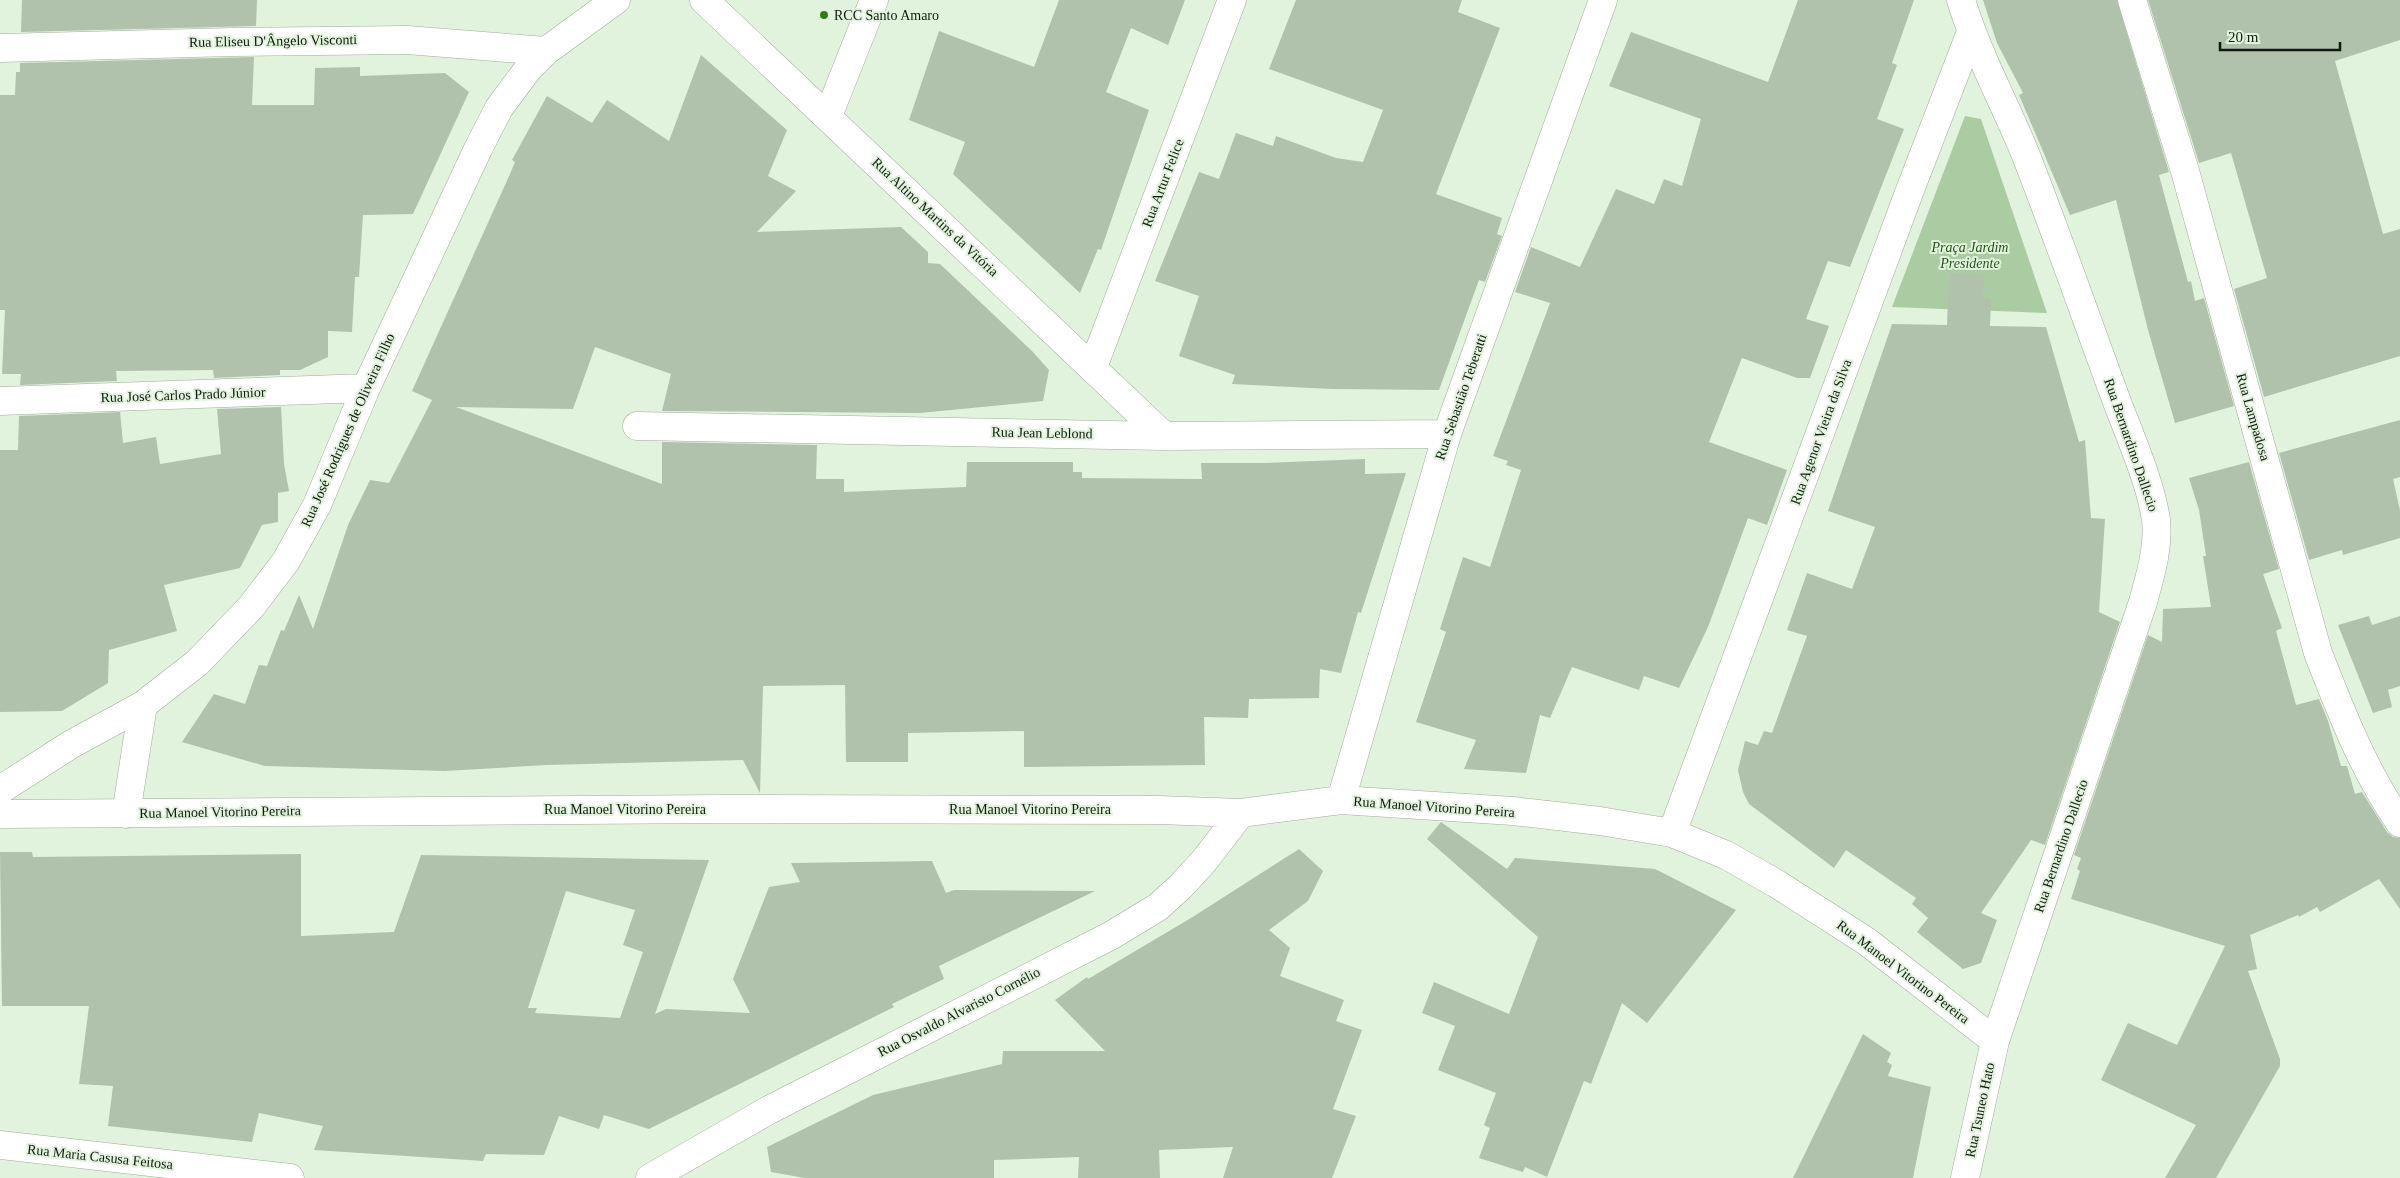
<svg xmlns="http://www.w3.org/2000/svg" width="2400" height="1178" viewBox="0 0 2400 1178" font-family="Georgia,serif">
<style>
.green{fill:#abcca2}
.building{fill:#b1c2ac;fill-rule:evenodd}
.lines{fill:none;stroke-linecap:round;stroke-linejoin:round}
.minor-casing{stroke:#9dae98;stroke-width:29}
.minor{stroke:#fff;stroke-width:28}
.poi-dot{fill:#347a1e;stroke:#e1f3dc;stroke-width:2}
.labels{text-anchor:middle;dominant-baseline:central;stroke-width:4;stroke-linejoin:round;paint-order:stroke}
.poi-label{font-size:14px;fill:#121911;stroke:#e1f3dc;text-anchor:start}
.street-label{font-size:14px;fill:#121911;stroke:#e1f3dc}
.park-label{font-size:14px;font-style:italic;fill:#255218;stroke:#e1f3dc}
</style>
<rect width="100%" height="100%" fill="#e1f3dc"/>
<path class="green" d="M1965 116 1981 119 2047 313 1892 307Z"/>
<path class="building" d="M22 0H257L256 26 21 32Z
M1059 0H1185L1168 45 1131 28 1106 92 1149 110 1101 250 1098 249 1080 293 953 174 965 142 909 120 939 31 1034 67Z
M1296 0H1462L1458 12 1500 28 1436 194 1502 218 1497 234 1502 236 1485 282 1479 280 1439 390 1332 389 1232 384 1235 375 1179 356 1199 296 1155 281 1199 172 1219 179 1236 133 1273 146 1276 136 1336 158 1363 162 1383 110 1269 69Z
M1798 0H1914L1892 63 1897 65 1877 119 1904 129 1850 267 1828 261 1806 319 1829 326 1810 378H1797L1742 358 1709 442 1787 470 1767 525 1748 518 1708 627 1679 688 1644 676 1639 690 1572 667 1550 718 1540 715 1526 773 1464 769 1476 740 1416 722 1446 632 1440 629 1463 557 1490 567 1521 470 1506 465 1508 461 1493 456 1550 303 1515 292 1531 247 1580 267 1616 189 1654 204 1664 179 1682 186 1701 119 1609 86 1631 32 1768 82Z
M1983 0H2117L2169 172 2159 175 2188 282 2191 281 2195 301 2204 298 2234 406 2175 423 2148 330 2116 200 2070 215 2019 95 2023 93 1997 43Z
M2148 0H2400V40L2335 61 2383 234 2400 229V356L2264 397 2234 289 2267 278 2231 153 2199 163Z
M701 55 787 130 768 176 796 191 757 232 901 227 928 252V263L940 264 1033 352 1049 370 1043 401 920 413 662 411 671 374 595 347 573 409 456 407 662 484V442L817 445 816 479H844V492L966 487 967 462H1073V472H1082V478L1202 479 1201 463H1264L1365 459V474L1406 473 1361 613 1358 612 1341 673 1320 669 1319 698 1249 699 1248 718 1204 717 1205 765 1024 767V731L908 733V762H846L845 685 763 686 760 793 743 760 546 765 445 771 265 766 182 742 214 694 245 704 259 665 267 666 281 630 284 631 299 595 313 629 348 525 370 480 389 483 432 400 412 391 510 174 515 162 512 160 547 96 592 123 607 100 669 141Z
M254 57 252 105H314L315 68 360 67V76L445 73 469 92 413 214 363 215 359 277H355L352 332 328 331V357L300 370H280V375L214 378 213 370 116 371 117 381 20 385 21 374H2L5 310H0V95H15L16 72H20V63Z
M1949 273 1984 275 1983 299H1991L1990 326 2046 327 2079 442 2085 440 2091 518 2105 519 2099 612 2120 622 2045 845 2031 840 1981 913 1997 920 1981 963 1963 969 1917 932 1928 918 1912 904 1916 898 1846 850 1834 868 1749 804 1743 792 1738 770 1745 741 1758 745 1764 731 1772 733 1807 636 1787 630 1807 573 1852 589 1875 527 1828 511 1892 324 1947 325Z
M281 407 284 464 289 491 278 493V522L262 525 240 568 164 585 177 631 109 650 108 683 62 711 0 712V450H18L19 416 120 412 123 443 156 437 160 464 221 454 217 409Z
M2400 420V477L2393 479 2400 510V538L2343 555 2342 550 2309 560 2279 453Z
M2249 462 2279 569 2263 574 2282 628 2276 631 2296 705 2319 699 2328 721 2341 766H2347L2355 794 2362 792 2387 832 2393 837 2400 838V909L2379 879 2320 912 2317 907 2299 917 2298 915 2250 935 2257 969 2248 971 2280 1059V1066L2216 1178H2165L2196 1125 2101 1080 2128 1023 2177 1045 2225 946 2071 899 2080 871 2077 869 2081 858 2074 855 2148 635 2162 642 2163 609 2211 607 2203 556H2206L2199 510 2189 478Z
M2369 616 2372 625 2400 616V686L2388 690 2392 707 2373 713 2338 625Z
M1441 822 1507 869 1515 858 1655 869 1736 910 1647 1023 1622 1003 1591 1084 1584 1081 1547 1177 1525 1167 1523 1172 1479 1158 1490 1128 1484 1125 1496 1093 1438 1070 1455 1026 1422 1013 1434 982 1509 1014 1538 937 1427 839Z
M1299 849 1323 871 1308 901 1269 930 1290 948 1280 976 1344 1000 1336 1021 1362 1030 1333 1109 1356 1116 1332 1178H1223L1233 1147 1159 1150 1160 1178H1078L1079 1157 994 1160V1178H805L771 1172 767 1147 873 1095 1002 1064 1003 1051H1105L1055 1000 1087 977 1088 979 1191 918Z
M0 852H32L33 857 301 854V936L394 932 421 855 709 860 655 1014 666 1009 750 1013 733 979 769 887 800 882 791 863 932 861 946 893 954 890 1095 891 939 966 944 979 892 1004 894 1007 649 1129 604 1115 599 1129 559 1116 544 1155 486 1154 483 1161 314 1150 323 1126 259 1113 252 1142 108 1126 113 1086 79 1084 89 1006H2ZM566 891 635 910 623 945 643 952 620 1018 535 1013 537 1008H528Z
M1863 1034 1891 1053 1887 1062 1892 1065 1888 1076 1931 1087 1913 1178H1793Z"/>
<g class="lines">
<g class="minor-casing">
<path id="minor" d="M704 0 1164 436
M1961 0C1977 53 2004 102 2025 153 2056 232 2084 312 2113 391 2127 430 2150 479 2156 520 2159 548 2150 576 2143 602L1995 1041 1965 1178
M2132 0 2185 171 2318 653C2341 712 2364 771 2400 823
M0 48 233 42 407 40 546 51
M828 116 874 0
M1093 367 1232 0
M0 401 366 388
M637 426 1164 436 1447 434
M0 790 70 745 143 705 197 663 251 607 286 561 317 505 366 388 478 149 499 108 528 69 546 51 616 0
M1341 800 1447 434 1603 0
M0 814 722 809 1159 810 1241 813 1341 800 1513 811 1600 821 1672 833 1726 855 1777 884 1866 941 1995 1041
M126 814 143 705
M1672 833 1910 190 1971 32
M0 1145 290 1178
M650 1178 769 1110 1112 935 1158 907 1181 886 1204 861 1241 813"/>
</g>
<use href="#minor" class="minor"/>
</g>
<circle class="poi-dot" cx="824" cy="15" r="5"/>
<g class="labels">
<g class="poi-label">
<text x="834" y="15">RCC Santo Amaro</text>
</g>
<g class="street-label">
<text transform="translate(273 41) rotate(-1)">Rua Eliseu D'Ângelo Visconti</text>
<text transform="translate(1163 183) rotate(-69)">Rua Artur Felice</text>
<text transform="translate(935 217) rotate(43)">Rua Altino Martins da Vitória</text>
<text transform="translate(183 395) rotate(-2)">Rua José Carlos Prado Júnior</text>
<text transform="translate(1461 397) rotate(-71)">Rua Sebastião Teberatti</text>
<text transform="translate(2253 417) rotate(74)">Rua Lampadosa</text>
<text transform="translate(348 430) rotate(-66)">Rua José Rodrigues de Oliveira Filho</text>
<text transform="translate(1821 432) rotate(-70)">Rua Agenor Vieira da Silva</text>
<text transform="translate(1042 433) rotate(1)">Rua Jean Leblond</text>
<text transform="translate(2131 445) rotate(71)">Rua Bernardino Dallecio</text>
<text transform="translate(1434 807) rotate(4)">Rua Manoel Vitorino Pereira</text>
<text x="625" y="809">Rua Manoel Vitorino Pereira</text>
<text x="1030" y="809">Rua Manoel Vitorino Pereira</text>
<text transform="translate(220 812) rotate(-1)">Rua Manoel Vitorino Pereira</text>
<text transform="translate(2061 846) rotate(-71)">Rua Bernardino Dallecio</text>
<text transform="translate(1903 972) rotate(37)">Rua Manoel Vitorino Pereira</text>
<text transform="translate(959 1012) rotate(-27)">Rua Osvaldo Alvaristo Cornélio</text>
<text transform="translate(1980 1110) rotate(-78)">Rua Tsuneo Hato</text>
<text transform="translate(100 1157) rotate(6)">Rua Maria Casusa Feitosa</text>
</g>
<g class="park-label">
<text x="1970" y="247">Praça Jardim<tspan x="1970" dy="16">Presidente</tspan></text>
</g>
</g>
<path d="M2220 42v8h120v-8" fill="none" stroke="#121911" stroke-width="2.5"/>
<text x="2228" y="42" font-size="15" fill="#121911" stroke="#e1f3dc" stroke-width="4" paint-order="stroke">20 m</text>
</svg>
